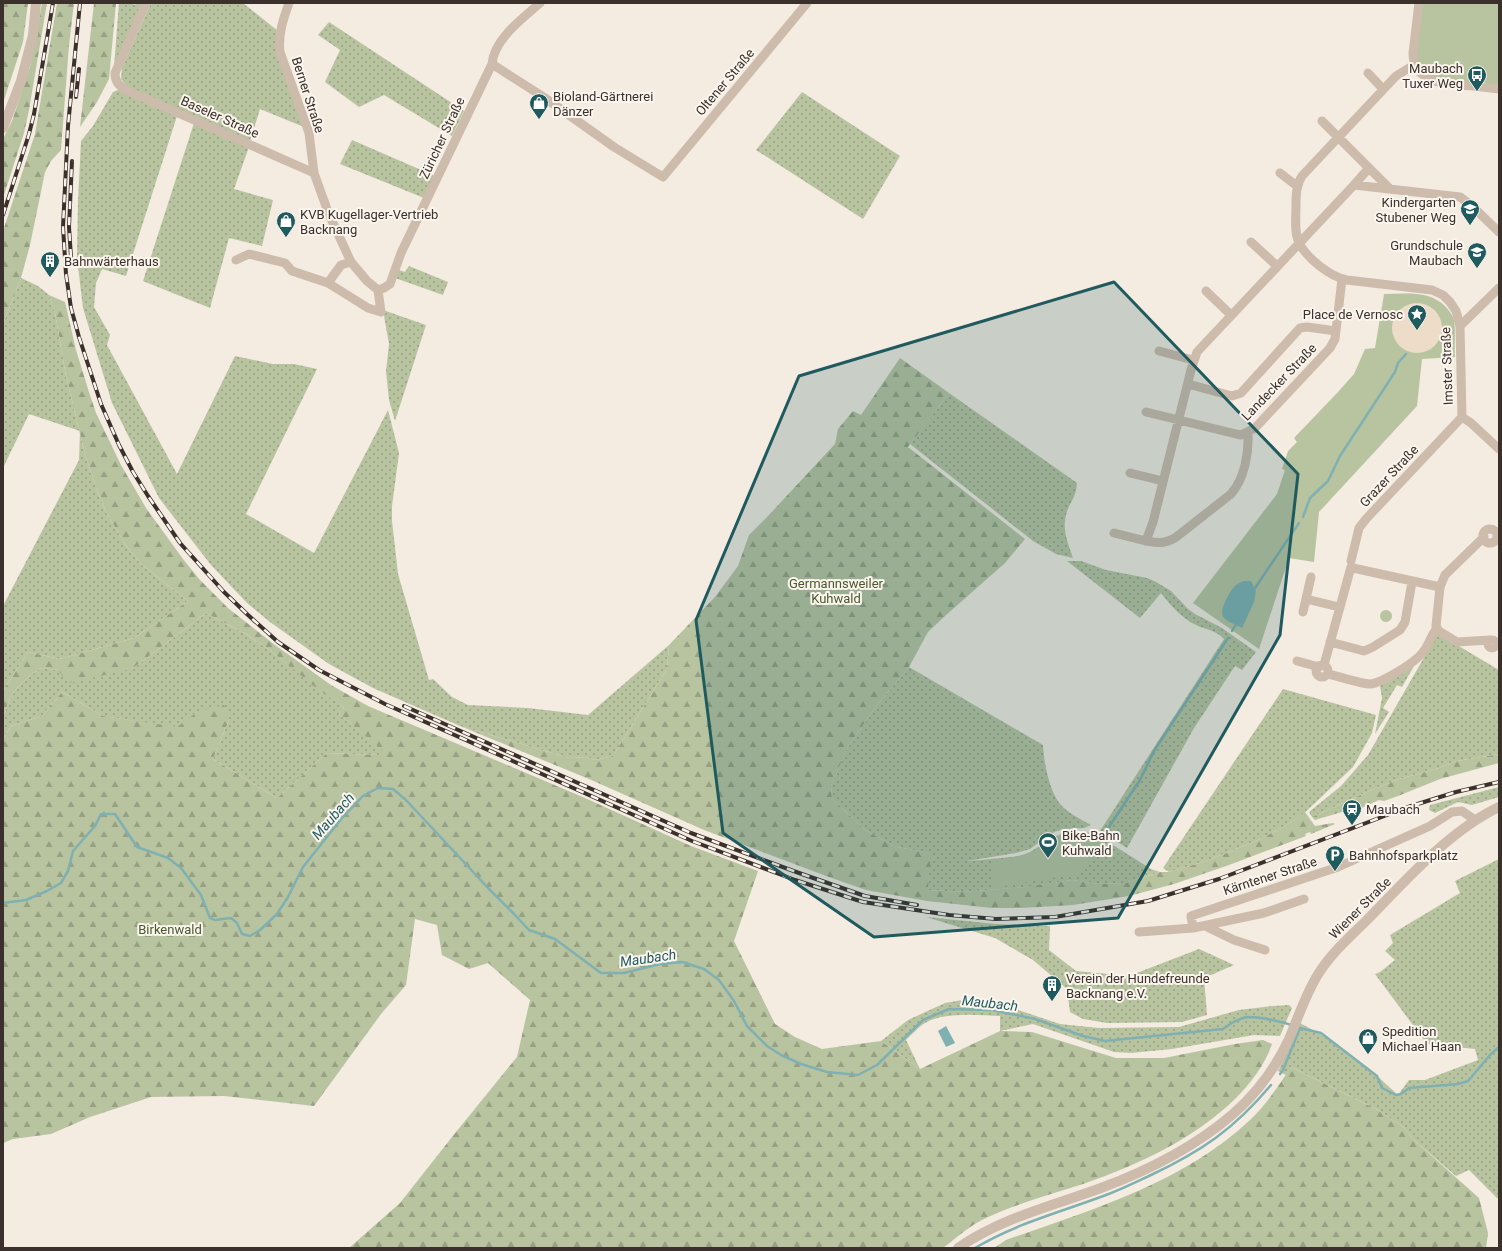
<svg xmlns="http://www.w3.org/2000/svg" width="1502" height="1251" viewBox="0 0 1502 1251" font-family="Roboto,sans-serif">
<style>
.grass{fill:url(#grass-dots)}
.forest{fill:url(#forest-firs)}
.park{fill:#b8c4a0}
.plaza{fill:#ecdcc8}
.water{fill:#7fb0b2}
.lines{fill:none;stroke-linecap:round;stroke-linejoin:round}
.stream{stroke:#7fb0b2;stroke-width:2.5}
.minor{stroke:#cdbbac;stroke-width:9}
.tertiary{stroke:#cdbbac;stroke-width:10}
.rail-casing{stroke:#3b302b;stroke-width:4}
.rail{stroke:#fbf5ee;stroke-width:2.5;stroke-dasharray:8;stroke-linecap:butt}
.marked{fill:#1f5a5e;fill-opacity:0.2;stroke:#1f5a5e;stroke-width:3;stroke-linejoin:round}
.labels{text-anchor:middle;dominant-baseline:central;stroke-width:4;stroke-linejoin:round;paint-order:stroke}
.poi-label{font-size:13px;fill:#3b302b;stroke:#fbf5ee;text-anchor:start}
.street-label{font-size:13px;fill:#3b302b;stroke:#fbf5ee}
.park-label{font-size:13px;fill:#4a5a2e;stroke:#fbf5ee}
.water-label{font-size:14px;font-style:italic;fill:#1f5a5e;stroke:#fbf5ee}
</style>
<defs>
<pattern id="grass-dots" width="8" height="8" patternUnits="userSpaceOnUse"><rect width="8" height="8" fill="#b8c4a0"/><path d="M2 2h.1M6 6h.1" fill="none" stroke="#97a083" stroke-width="1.8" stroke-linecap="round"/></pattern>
<pattern id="forest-firs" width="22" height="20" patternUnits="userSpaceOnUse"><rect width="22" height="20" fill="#b8c4a0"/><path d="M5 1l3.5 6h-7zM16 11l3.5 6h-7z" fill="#97a083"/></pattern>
</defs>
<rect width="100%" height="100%" fill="#f4ebe1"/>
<path class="grass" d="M119 3H131L135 5 136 3H142L114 67Z
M151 3H243L278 31 304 127 260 109 250 141 127 87 121 79 122 68Z
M329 22 464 111 452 136 384 95 359 107 325 82 340 50 318 35Z
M118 90 177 116 126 276 102 269 96 283 94 307 110 335 107 345 177 474 235 356 273 364H294L317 369 246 514 314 553 388 410 399 453 392 506V521L398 574 429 680 433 679 452 697 468 705 528 708 588 715 669 645 667 669 613 756 595 760 586 757 569 758 460 726 373 688 329 664 270 622 247 603 211 565 159 498 112 403 83 308 77 258 78 201 81 141 93 126 113 92Z
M802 92 900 156 863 219 756 150Z
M194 123 249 147 234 189 273 200 262 246 229 238 210 308 143 281Z
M352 140 435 176 424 198 340 164Z
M409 266 448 282 443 295 395 278 399 270 405 272Z
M21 278 38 286 49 295 55 313 66 376 85 454 97 490 106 512 127 547 141 564 188 601 134 638 60 659 28 652 3 691V606L79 460 80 431 29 414 3 468V324Z
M383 310 426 325 395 421 389 400 386 371 389 344Z
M949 393 1077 483C1076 499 1069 502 1066 515 1062 530 1068 543 1073 558L1056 554 1033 541 910 444Z
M1067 561H1081L1106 570 1147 578 1156 582 1171 591 1188 609 1195 614 1222 628 1256 652 1242 670 1235 666 1194 728 1127 848 1100 831 1224 639C1216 630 1206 630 1196 625 1182 618 1171 606 1161 593L1140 618Z
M206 613 246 634 271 651 320 690 344 707 339 714 383 750 379 755 327 753 277 798 213 759 229 720 197 712 178 728 103 716 62 692 42 716 11 726 3 739V711L5 713C12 689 21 682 41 668L58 670 132 669Z
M1437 635 1442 636 1499 670V754L1457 761 1439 768 1399 779 1367 792 1312 817 1309 812 1341 786 1368 755Z
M1414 666 1402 687 1397 685 1383 708 1389 712 1375 734 1382 698 1380 686 1381 683Z
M909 667 1043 745C1044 763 1049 790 1060 804 1068 813 1080 819 1091 825L1084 828 1064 829 1054 832 1030 849 1016 853 967 861 981 860 1020 856 1030 852 1054 837 1064 833 1081 832 1094 833 1151 869 1160 872 1125 883 1099 884 1072 880 1027 887 963 892 928 890 930 853 897 847 865 830 832 799 831 786 847 748 877 705Z
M1283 689 1376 715 1372 733 1353 767 1315 803 1303 814 1287 825 1254 842 1206 861 1169 872 1163 868Z
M1499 787V797L1472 805 1458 802 1435 813 1429 810 1430 805Z
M1499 859V1200L1469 1170 1456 1176 1414 1140 1403 1127 1376 1109 1291 1067 1286 1075 1278 1071 1300 1023 1331 1040 1375 1074 1398 1095 1409 1080H1425L1478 1060 1475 1049 1427 1044 1375 974 1380 972 1395 960 1385 951 1393 943 1390 935 1460 893 1455 881Z
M926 917 996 924 1050 926 1049 950 1076 971 1129 976 1199 949 1234 965 1204 978 1207 1015 1182 1022 1107 1023 1083 1019 1070 1012 1067 989 1033 960 995 938Z
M968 999 988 1000 1060 1024 1099 1028 1179 1027 1239 1010 1273 1006 1289 1005 1292 1008 1280 1036 1254 1035 1172 1049 1131 1053 1114 1052 1033 1024 1000 1031V1016C978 1015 941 1011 922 1025 917 1029 911 1035 906 1040L920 1069 881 1041 908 1020 945 1003Z"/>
<path class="forest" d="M3 3H28L23 42 3 103Z
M42 3H47L29 110 24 133 3 198V139L12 121 30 67Z
M57 3H74L69 45 61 150 51 161 45 172 30 245 21 278 3 324V231L35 134Z
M94 3H116L109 79 97 102 80 127Z
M49 295 65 302 76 350 89 392 96 413 121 465 146 508 183 559 200 580 228 608 275 645 331 685 368 706 585 798 691 846 758 871 734 941 775 1024 795 1037 822 1049 881 1041 920 1069 1000 1031 1032 1032 1116 1058H1164L1235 1044 1263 1040 1272 1044C1265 1065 1250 1084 1235 1099 1199 1134 1152 1158 1105 1176 1064 1192 1019 1201 980 1221 967 1228 955 1239 943 1248H349L400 1203 452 1137 517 1057 530 1000 488 963 469 969 442 955 437 925 415 919 406 985 381 1014 314 1106 224 1096 151 1097 90 1117 51 1134 13 1139 3 1143V739L11 726 42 716 62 692 103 716 177 727 197 712 224 705 229 720 213 759 277 798 327 753 379 755 382 750 339 714 344 707 320 691 271 651 246 634 206 613 132 669 68 683 58 670 41 668C21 682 12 689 5 713L3 711V691L28 652 60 659 134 638 188 601 141 564 127 547 106 512 97 490 85 454 66 376 55 313Z
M900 358 949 393 908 447 1025 539 1005 563 945 616 928 632 909 667 877 705 847 748 831 786 832 799 865 830 897 847 931 853 928 890 963 892 1025 887 1072 880 1099 884 1125 883 1160 872H1169L1206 861 1254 842 1287 825 1305 812 1315 826 1333 823 1335 824 1311 834 1310 832 1305 834 1306 836 1229 865 1174 884 1129 896 1073 905 1021 908H992L927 901 866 890 826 876 704 830 589 779 460 726 569 758 586 757 595 760 613 756 667 669 669 645 715 597 738 566 749 535 768 516 835 444 838 429 853 411 861 415Z
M1499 754V763L1440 779 1398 796 1384 801 1379 800 1357 810 1345 811 1315 820 1312 817 1367 792 1399 779 1439 768 1457 761Z
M1291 1067 1376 1109 1403 1127 1414 1140 1479 1198 1488 1233 1486 1248H994L1006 1240C1091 1210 1183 1183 1250 1120 1266 1105 1279 1085 1291 1067Z"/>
<path class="park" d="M1421 3H1499V86L1442 80C1432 77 1421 71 1416 62Z
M1384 294C1407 294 1429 290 1446 307 1449 311 1453 315 1454 320 1456 332 1454 345 1455 357L1422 359 1417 406 1319 512 1314 562 1289 558 1259 649 1193 603 1277 494 1285 470 1282 469 1288 451 1297 442 1294 438 1338 392 1354 374 1365 349 1375 348Z
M1380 616a6 6 0 1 1 12 0a6 6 0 1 1-12 0Z
M1075 833H1091L1101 840 1098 850 1078 874 998 887 991 884 993 873 991 870V865L1001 860 1030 853 1054 838 1064 834Z"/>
<path class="plaza" d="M1392 328a25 25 0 1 1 50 0a25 25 0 1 1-50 0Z"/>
<path class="water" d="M1244 581H1251L1256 591 1254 602 1242 628C1237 625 1227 622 1223 617 1219 610 1230 590 1236 585 1238 583 1242 582 1244 581Z
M946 1026 955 1043 946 1047 938 1031Z"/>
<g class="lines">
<path class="stream" d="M1303 517 1310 498 1328 481 1340 456 1395 372 1398 363 1406 354
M1255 588 1299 523
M1232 631 1236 624
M1105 833 1140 780 1154 751 1228 638
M3 903 26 900 47 891 61 883 68 871 73 851 95 826 101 814H115L137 847 168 858 181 868 201 895 210 918 215 920 231 918 237 923 242 934 250 936 260 930 277 914 288 897 303 867 342 818 363 796 378 788 393 789 406 800 489 889 515 915 529 930 555 939 601 973H624L660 964 682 962 704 969 719 980 734 1001 747 1026 767 1046 781 1055 801 1064 827 1072 858 1075 877 1065 923 1020 949 1009 992 1010 1035 1019 1083 1036 1105 1041 1223 1029C1231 1023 1239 1018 1248 1017 1257 1016 1283 1022 1291 1025
M1296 1027 1321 1033 1377 1076 1382 1088 1396 1095 1401 1094 1409 1088 1458 1084 1468 1081 1490 1055 1499 1047
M1280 1074 1283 1070 1300 1028
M975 1248C1017 1223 1061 1212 1106 1195 1122 1189 1136 1182 1151 1175 1202 1151 1234 1129 1271 1085"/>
<path class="minor" d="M146 3 115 73C115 82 119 86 126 90L314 173
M289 3C283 20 278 34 280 52L309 133 314 173 328 212 351 262 367 281 378 290 381 312 368 308 328 283
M1419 3 1413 53C1413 85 1451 85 1474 86 1482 87 1491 88 1499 89
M492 64 545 98 614 147 663 177 807 3
M1414 65 1396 76 1302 176C1296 185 1296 196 1296 206 1296 217 1294 232 1299 243 1307 258 1330 277 1347 280L1432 290 1443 295 1450 302 1456 311 1460 326 1462 417 1471 423 1499 449
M1368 73 1383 89
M1322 121 1390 189
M1280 173 1297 186
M1354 185 1369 168
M1251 242 1277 266
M236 260 249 254 285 263 292 271 328 283 341 265 351 262
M378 290 384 288 390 284 401 253 492 64C494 39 522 19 540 3
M1206 291 1231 315
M1460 326 1499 288
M1159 351 1193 360
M1188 384 1232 396 1241 393 1300 328 1307 327 1336 331
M1146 412 1232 433 1241 435 1255 428 1330 348 1335 339 1342 279
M1248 432C1249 452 1245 478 1231 494L1175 538C1163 544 1159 543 1146 541L1153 522 1191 370 1197 352 1354 185 1460 197 1471 205 1499 232
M1130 473 1163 481
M1483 536a7 7 0 1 1 14 0a7 7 0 1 1-14 0Z
M1114 533 1146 541
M1484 537 1445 575 1440 587 1436 626 1439 631 1457 642 1490 640
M1351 561 1359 528 1366 519 1462 417
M1353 568 1440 587
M1306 599 1339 607
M1303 612 1311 577
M1488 644a4 4 0 1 1 8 0a4 4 0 1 1-8 0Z
M1330 642 1364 651 1373 647 1400 630 1405 622 1412 582
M1297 661 1319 667
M1324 665 1351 567
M1316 671a6 6 0 1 1 12 0a6 6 0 1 1-12 0Z
M1328 674C1338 676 1361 684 1370 684 1382 683 1416 662 1423 652 1429 645 1430 637 1437 628
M1205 926 1234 940 1265 950
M1193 928 1264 913 1304 899
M1139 932 1193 928 1191 916 1338 867 1430 826 1452 812 1462 811 1475 820"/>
<path class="tertiary" d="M3 128 21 81 33 35 36 3
M958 1248C1001 1218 1052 1206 1101 1188 1147 1171 1196 1146 1233 1114 1257 1093 1276 1067 1289 1039 1298 1018 1305 996 1317 976 1330 954 1350 937 1368 919 1406 880 1449 831 1499 807"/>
<g class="rail-casing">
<path id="rail" d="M80 3 68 126 63 227 66 274 71 308 79 337 101 404 119 445 133 472 148 496 180 543 224 592 248 615 278 642 319 670 385 704 692 841 795 880 863 902 949 915 996 919 1055 917 1148 901 1219 879 1408 807 1456 792 1499 782
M76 97 79 69
M3 215 29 134 34 114 53 3
M71 257 69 227 72 161
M404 706 691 833 799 873 865 896 917 905"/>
</g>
<use href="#rail" class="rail"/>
</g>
<path class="marked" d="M1114 282 1298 474 1280 635 1118 918 874 937 723 833 696 620 799 376Z"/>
<defs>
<g id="bus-pin" transform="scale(1)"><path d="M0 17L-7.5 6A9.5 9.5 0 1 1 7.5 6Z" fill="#1f5a5e" stroke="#fbf5ee"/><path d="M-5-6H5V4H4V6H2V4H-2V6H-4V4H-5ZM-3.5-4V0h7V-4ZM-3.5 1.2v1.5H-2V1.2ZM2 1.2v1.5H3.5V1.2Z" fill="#fff"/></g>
<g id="shop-pin" transform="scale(1)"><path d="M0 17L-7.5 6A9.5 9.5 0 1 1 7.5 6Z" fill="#1f5a5e" stroke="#fbf5ee"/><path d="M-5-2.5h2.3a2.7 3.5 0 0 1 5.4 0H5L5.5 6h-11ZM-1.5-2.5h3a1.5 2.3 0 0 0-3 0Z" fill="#fff"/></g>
<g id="school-pin" transform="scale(1)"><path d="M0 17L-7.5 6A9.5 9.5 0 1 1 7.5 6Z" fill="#1f5a5e" stroke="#fbf5ee"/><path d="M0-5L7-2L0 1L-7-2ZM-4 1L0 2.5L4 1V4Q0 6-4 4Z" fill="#fff"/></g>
<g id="building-pin" transform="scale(1)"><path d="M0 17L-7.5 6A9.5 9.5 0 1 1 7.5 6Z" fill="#1f5a5e" stroke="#fbf5ee"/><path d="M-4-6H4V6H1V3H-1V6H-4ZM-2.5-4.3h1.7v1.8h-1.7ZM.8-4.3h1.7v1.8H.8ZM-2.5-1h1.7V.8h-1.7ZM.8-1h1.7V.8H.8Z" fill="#fff"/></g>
<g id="sight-pin" transform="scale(1)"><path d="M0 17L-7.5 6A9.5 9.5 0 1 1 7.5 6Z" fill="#1f5a5e" stroke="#fbf5ee"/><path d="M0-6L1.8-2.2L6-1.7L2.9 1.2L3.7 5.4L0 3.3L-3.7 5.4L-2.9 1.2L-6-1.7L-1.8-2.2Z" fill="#fff"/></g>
<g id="station-pin" transform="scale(1)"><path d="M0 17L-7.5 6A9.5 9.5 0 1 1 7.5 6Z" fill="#1f5a5e" stroke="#fbf5ee"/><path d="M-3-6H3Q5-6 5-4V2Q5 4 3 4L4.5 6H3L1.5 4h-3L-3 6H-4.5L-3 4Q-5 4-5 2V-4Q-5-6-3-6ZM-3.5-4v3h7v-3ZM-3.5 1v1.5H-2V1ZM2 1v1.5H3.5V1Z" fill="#fff"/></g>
<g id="stadium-pin" transform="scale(1)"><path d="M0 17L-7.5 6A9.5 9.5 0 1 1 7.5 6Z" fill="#1f5a5e" stroke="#fbf5ee"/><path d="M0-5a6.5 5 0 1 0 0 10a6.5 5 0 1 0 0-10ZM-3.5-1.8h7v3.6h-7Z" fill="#fff"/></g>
<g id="parking-pin" transform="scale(1)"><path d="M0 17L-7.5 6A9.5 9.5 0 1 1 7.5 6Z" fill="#1f5a5e" stroke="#fbf5ee"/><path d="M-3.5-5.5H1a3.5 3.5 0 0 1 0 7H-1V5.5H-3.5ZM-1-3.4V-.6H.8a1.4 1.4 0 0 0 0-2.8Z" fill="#fff"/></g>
</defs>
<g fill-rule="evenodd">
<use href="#bus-pin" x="1477" y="75"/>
<use href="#shop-pin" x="539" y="103"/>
<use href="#school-pin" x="1470" y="209"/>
<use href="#shop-pin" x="286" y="221"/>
<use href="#school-pin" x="1477" y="252"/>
<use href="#building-pin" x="50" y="261"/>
<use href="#sight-pin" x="1417" y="314"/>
<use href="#station-pin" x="1352" y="809"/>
<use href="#stadium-pin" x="1048" y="842"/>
<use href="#parking-pin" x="1335" y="855"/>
<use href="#building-pin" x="1052" y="985"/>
<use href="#shop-pin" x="1368" y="1038"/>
</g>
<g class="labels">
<g class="poi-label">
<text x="1463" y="68" text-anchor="end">Maubach<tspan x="1463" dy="15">Tuxer Weg</tspan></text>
<text x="553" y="96">Bioland-Gärtnerei<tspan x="553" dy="15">Dänzer</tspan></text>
<text x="1456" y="202" text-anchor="end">Kindergarten<tspan x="1456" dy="15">Stubener Weg</tspan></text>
<text x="300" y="214">KVB Kugellager-Vertrieb<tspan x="300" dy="15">Backnang</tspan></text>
<text x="1463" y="245" text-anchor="end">Grundschule<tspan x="1463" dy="15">Maubach</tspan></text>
<text x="64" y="261">Bahnwärterhaus</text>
<text x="1403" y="314" text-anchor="end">Place de Vernosc</text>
<text x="1366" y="809">Maubach</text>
<text x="1062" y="835">Bike-Bahn<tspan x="1062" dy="15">Kuhwald</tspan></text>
<text x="1349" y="855">Bahnhofsparkplatz</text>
<text x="1066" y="978">Verein der Hundefreunde<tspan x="1066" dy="15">Backnang e.V.</tspan></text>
<text x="1382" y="1031">Spedition<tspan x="1382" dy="15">Michael Haan</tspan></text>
</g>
<g class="street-label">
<text transform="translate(725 82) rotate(-50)">Oltener Straße</text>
<text transform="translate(308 95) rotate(72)">Berner Straße</text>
<text transform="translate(220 117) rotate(24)">Baseler Straße</text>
<text transform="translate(442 138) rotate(-65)">Züricher Straße</text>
<text transform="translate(1447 366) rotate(-92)">Imster Straße</text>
<text transform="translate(1279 382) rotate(-46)">Landecker Straße</text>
<text transform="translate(1389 476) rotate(-47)">Grazer Straße</text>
<text transform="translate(1270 876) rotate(-18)">Kärntener Straße</text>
<text transform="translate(1360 908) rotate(-45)">Wiener Straße</text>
</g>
<g class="park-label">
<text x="836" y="583">Germannsweiler<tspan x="836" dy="15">Kuhwald</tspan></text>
<text x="170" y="929">Birkenwald</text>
</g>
<g class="water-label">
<text transform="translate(333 816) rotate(-49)">Maubach</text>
<text transform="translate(648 958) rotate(-8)">Maubach</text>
<text transform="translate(990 1003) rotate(6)">Maubach</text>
</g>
</g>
<rect width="1502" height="1251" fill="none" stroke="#3b302b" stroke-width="8"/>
</svg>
